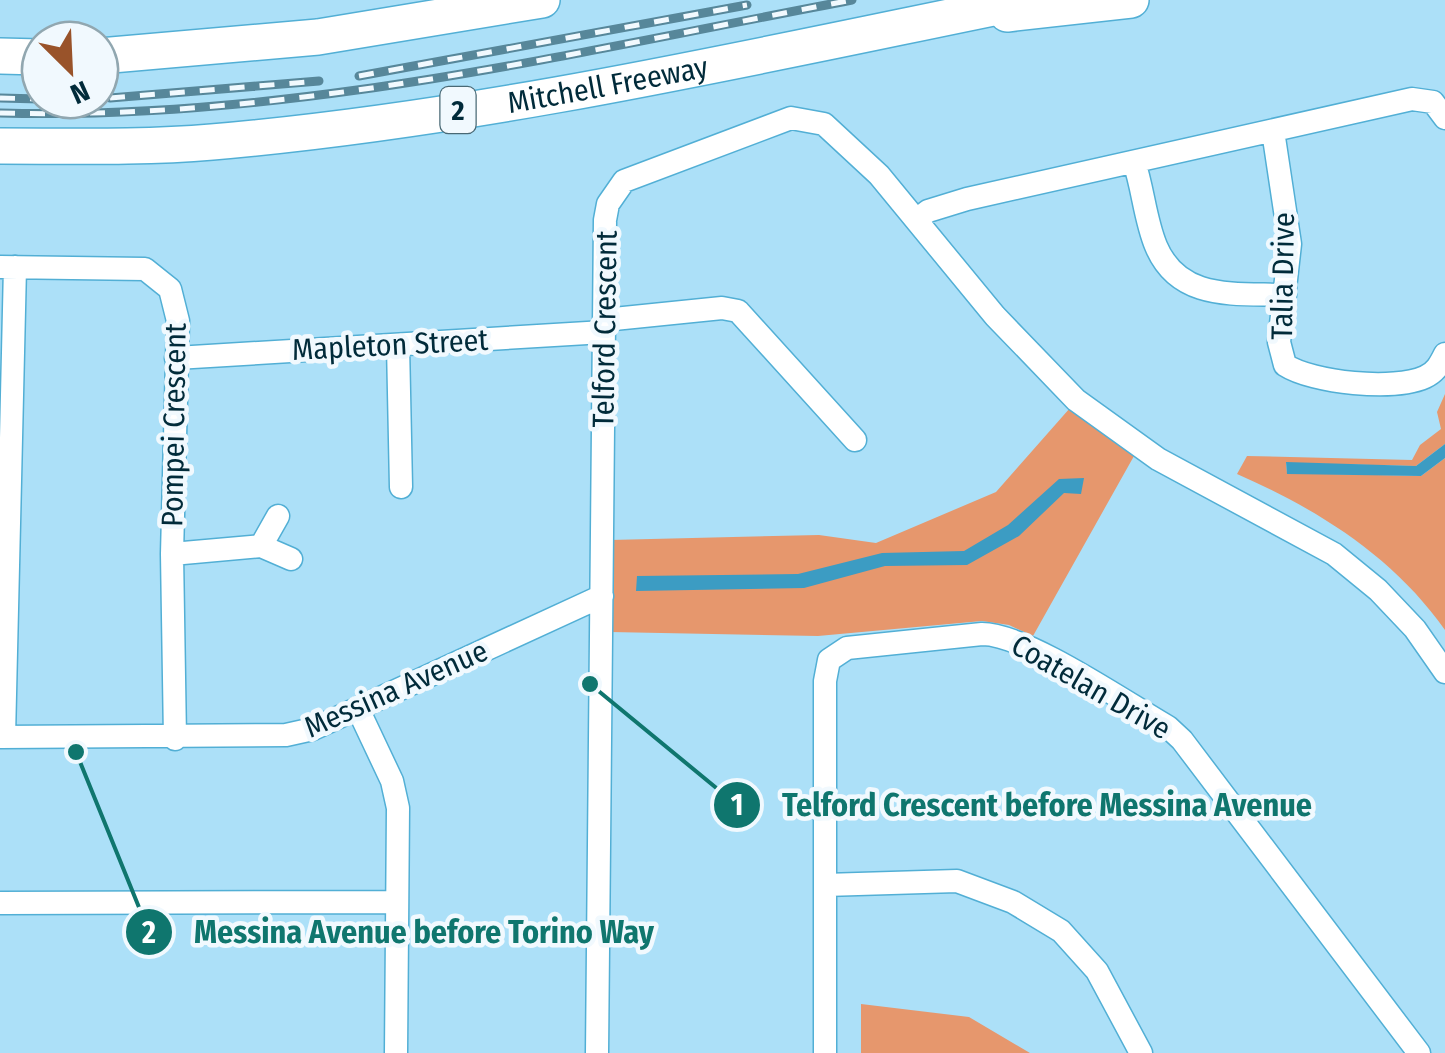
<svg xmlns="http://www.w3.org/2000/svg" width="1445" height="1053" viewBox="0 0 1445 1053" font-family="'Fira Sans Condensed',sans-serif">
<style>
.green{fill:#e6976d}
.water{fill:#3c9cc3}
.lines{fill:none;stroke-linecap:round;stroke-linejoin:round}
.minor-casing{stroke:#52afd5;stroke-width:25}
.highway-casing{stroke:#52afd5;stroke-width:38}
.minor{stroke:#fff;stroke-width:22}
.highway{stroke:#fff;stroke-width:35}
.rail-casing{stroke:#57879a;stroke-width:9}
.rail{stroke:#f1f9fe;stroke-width:5;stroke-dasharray:15;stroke-linecap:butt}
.labels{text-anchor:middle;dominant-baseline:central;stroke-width:9;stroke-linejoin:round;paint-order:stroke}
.shield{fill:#f1f9fe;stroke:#496975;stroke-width:2.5}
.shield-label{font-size:28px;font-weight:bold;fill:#012b3a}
.street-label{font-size:30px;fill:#012b3a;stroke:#f1f9fe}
.leader{fill:none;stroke:#0f766e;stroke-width:4}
.callout-dot{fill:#0f766e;stroke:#f1f9fe;stroke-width:4}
.mark-label{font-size:30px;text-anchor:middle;font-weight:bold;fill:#fff}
.callout-label{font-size:32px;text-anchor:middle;font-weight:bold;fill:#0f766e;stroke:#f1f9fe;stroke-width:9;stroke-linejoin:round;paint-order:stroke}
</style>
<rect width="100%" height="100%" fill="#ace0f8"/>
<path class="green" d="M1445 394V444L1416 466 1286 463 1287 473 1421 476 1445 458V630C1393 556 1317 509 1237 474L1247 456 1412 460 1420 445 1441 429 1437 412Z
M1070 408 1134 456 1033 636 1009 625 982 621 818 636 610 632V540L819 535 876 543 996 492Z
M861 1004 969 1017 1030 1053H861Z"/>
<path class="water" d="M1445 444V458L1421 476 1287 474 1286 462 1416 466Z
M1084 478 1081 494 1064 493 1019 536 967 565 885 566 804 588 636 591 637 576 798 574 882 553 964 551 1008 525 1059 479Z"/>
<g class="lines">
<g class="minor-casing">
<path id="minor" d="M1273 131 1290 244 1279 342 1285 365C1313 383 1394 391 1425 377 1436 372 1440 364 1445 354
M1134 162C1143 188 1145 220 1156 246 1179 301 1234 293 1285 295
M916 220 928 211 967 199 1412 99 1433 102 1445 118
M0 267 145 269 170 289 178 321 172 554 175 739
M604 320 722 308 738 311 855 440
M398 345 401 487
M176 358 604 332
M261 546 278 516
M172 554 261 546 291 559
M358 709 392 781 398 808 396 1053
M0 737 286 735 313 729 602 596
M4 737 15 267
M825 885 957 881 1013 902 1061 931 1097 971 1141 1053
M0 903 395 902
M597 1053 605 220 608 204 624 181 791 118 824 124 879 175 995 316 1076 400 1158 459 1334 554 1378 590 1415 629 1445 672
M825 1053V681L829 660 847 648 982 634C1026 634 1126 703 1168 727L1182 740 1419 1053"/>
</g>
<g class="highway-casing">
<g id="highway">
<path d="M1007 14 1131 0"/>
<path d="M0 56 40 57"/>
<path d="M100 56 318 37 542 0"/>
<path id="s1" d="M0 146C70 146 142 148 212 142 488 118 761 55 1032 0"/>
</g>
</g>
<use href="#minor" class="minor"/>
<use href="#highway" class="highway"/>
<g class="rail-casing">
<path id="rail" d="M359 76 747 5
M0 98 40 99
M110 98 319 81
M0 113C288 121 571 53 852 0"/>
</g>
<use href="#rail" class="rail"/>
</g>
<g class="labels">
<rect class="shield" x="440.5" y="87" width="35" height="46" rx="8"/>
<g class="shield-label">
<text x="458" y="110">2</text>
</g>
<g class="street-label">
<text stroke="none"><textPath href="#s1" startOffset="612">Mitchell Freeway</textPath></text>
<text transform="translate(1283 276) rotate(-89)">Talia Drive</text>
<text transform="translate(605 329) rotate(-89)">Telford Crescent</text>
<text transform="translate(390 345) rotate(-3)">Mapleton Street</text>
<text transform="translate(174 425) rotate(-89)">Pompei Crescent</text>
<text transform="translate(1091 687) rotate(30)">Coatelan Drive</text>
<text transform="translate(396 689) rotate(-24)">Messina Avenue</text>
</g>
</g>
<path class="leader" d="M590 684L737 805M76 752L149 932"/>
<g class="callout-dot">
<circle cx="590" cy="684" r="10"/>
<circle cx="76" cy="752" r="10"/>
<circle cx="737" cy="805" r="25"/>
<circle cx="149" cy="932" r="25"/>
</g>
<g class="mark-label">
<text x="737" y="815">1</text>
<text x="149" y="943">2</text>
</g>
<g class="callout-label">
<text x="1047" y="816">Telford Crescent before Messina Avenue</text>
<text x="424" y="943">Messina Avenue before Torino Way</text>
</g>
<g transform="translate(70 70) rotate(156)"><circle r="48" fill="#f1f9fe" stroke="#91a7b0" stroke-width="2.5"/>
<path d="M0-8L18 38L0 25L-18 38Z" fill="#99532a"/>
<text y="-15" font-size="28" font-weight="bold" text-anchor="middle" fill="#012b3a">N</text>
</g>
</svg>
